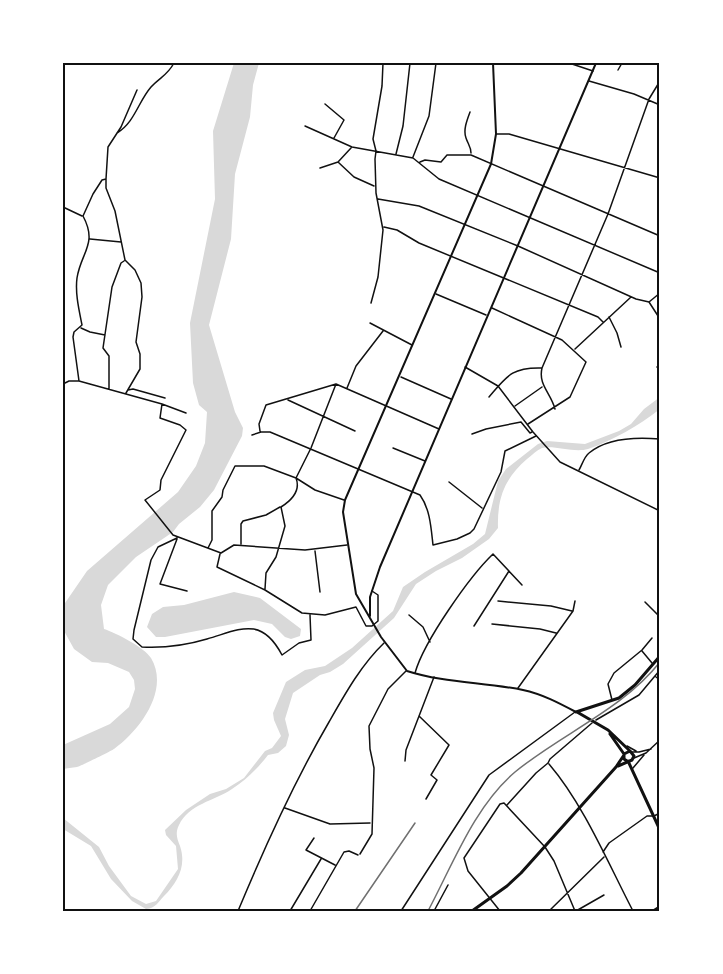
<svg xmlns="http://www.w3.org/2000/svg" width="723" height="974" viewBox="0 0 723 974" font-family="Barlow,sans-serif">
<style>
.water{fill:#d9d9d9}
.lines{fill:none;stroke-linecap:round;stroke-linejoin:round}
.minor{stroke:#111;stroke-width:1.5}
.tertiary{stroke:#111;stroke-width:1.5}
.secondary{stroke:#111;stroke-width:2}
.primary{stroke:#111;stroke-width:3}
.rail{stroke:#707070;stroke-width:1.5}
.neatline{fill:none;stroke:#111;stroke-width:2}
</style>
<rect width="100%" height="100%" fill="#fff"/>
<path class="water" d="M234 63H259L253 85 250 117 235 174 231 239 209 325 235 412 243 428 242 436 214 490 200 507 179 524 173 532 136 557 108 585 101 605 104 629C116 633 144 647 151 658 170 690 140 730 114 749 111 751 81 766 77 767 72 768 67 768 63 769V745L110 724 129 707 135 689 134 680 129 672 108 663 92 662 74 649 63 629V606L87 571 178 492 196 466 205 443 207 412 199 405 193 383 190 323 215 199 213 131Z
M660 397V409C638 426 614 440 588 449 574 453 554 445 542 448 537 450 532 455 527 459 505 478 497 498 498 528L489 539 462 558 436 571 416 584 394 618 343 664 330 672 320 675 293 693 285 719 289 735 286 746 278 753 268 755C257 769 247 779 232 789 214 801 189 804 179 825 175 833 177 839 180 846 187 866 177 883 164 896 158 902 156 908 146 909L132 901 111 879 91 846 63 829V818L99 847 109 866 131 896 146 904 156 901 178 869 176 846 166 835 165 830 186 810 210 794 226 789 244 778 265 751 272 748 281 736 274 720 273 713 286 682 305 670 325 666 352 648 393 611 403 587 425 572 473 544 485 534 498 481 506 469 538 444 547 441 585 444 619 431 631 424 644 409Z
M234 592 260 598 301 629 300 636 291 639 285 637 272 624 254 620 165 637H156L147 627 152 614 163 607 184 605Z"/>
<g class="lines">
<path class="minor" d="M569 63 593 71
M618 70 622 63
M589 81 634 94 660 105
M325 104 344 120 334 138
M470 112C467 120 463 130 466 138 468 144 471 147 471 153
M305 126 352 147 413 158 439 179 660 273
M117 133C135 122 138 102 151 87 160 77 167 76 174 63
M496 134H509L660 178
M396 154 403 126 410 63
M413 157 429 116 436 63
M338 162 354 177 374 186
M420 162 425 160 441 162 447 155H471L660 236
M320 168 338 162 351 148
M378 199 419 206 518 246 636 299 649 302 660 319
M63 207 82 216
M384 227 397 230 419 243 598 317 603 322
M90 239 121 242
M436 294 486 315
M649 302 660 293
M371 303 378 277 383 230 376 193 375 159 376 151 373 139 382 86 383 63
M492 308 562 340 586 362 570 397 528 424
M609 317 617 333 621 347
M370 323 412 345
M81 328 90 332 105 335
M575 349 631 297
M657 367 660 366
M401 377 451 399
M79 381 73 337 74 332 82 325C79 310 75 293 77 278 81 252 98 244 83 216L93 194 102 180 106 179
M63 384 69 381H79L162 404 186 413
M347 388 356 366 383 331
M109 389V356L103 348 112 287 121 263 124 261
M128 390 133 389 165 398
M126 393 140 369V354L136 342 142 297 141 283 135 270 125 260 115 211 106 188V179L108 147 121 127 137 90
M489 397C507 376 512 367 542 368
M288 400 355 431
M162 404 160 418 180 425 186 430 161 480 160 490 145 500 173 535 221 553 234 545 305 550 347 545
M515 406 542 387
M555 409C551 393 538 385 542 368L608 214 649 99 660 81
M260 431 259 424 266 405 336 384 439 429
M472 434 486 429 521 422 530 433 532 432
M252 435 261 432H270L420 495C430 509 431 527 433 545L457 539 470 533 474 529 501 472 505 451 536 436
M393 448 425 461
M579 470C582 465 584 457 589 453 608 437 637 437 660 439
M449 482 482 508
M177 538 158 547 151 560 134 630 133 639 142 647C162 648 187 645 207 639 239 630 261 615 282 655L299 643 311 640 310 615
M177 539 160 584 187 591
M241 544V524L243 521 266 515 280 507
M208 548 212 540V511L222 497 223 490 235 466H264L296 478 315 490 344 500
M315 551 320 592
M220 554 217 567 265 590 302 613 325 615 356 607 366 626H372L378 621V595L372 591
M265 589 266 573 276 557 285 526 281 507C292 500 301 491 296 478L311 448 336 384
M498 601 551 606 572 611
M645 602 660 617
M409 615 423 627 430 642
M492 624 540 629 556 633
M474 626 509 571
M642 651 652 663
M415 673C424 641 470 576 493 554L522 585
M656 677 660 680
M518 688 573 611 575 601
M612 700 608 684 614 673 642 650 652 638
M419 716 449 745 431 775 437 780 426 799
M596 720 639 695 660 670
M405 761 406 750 434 677
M549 764C584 805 608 863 633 911
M507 805 536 773 548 763 550 759 592 723
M285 808 330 824 370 823
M314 838 306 850 335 865
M603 852 609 843 647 816H654L660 813
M360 854 372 834 374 768 370 749 369 726 388 689 406 671
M238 911C265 846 294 782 329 722 345 694 361 665 384 643
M290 911 321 859
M310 911 344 852 349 851 358 855
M401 911 489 775 575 712
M434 911 448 885
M500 911 468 871 464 858 500 804 504 803 545 847 554 861 575 911
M549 911 604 857
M576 911 604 895
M652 911 660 906"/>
<path class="tertiary" d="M465 367 498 386 533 432 560 462 660 511
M627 746 636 751
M632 752H639L651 749
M634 758 646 753 660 740
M633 768 644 755"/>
<path class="secondary" d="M493 63 496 134 491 164 345 500 343 512 356 594 381 637 407 671C444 683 485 682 523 690 542 694 559 703 576 712
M370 616V597L380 567 596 63"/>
<path class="primary" d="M576 712 619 698 635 685 660 656
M577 712 608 730 630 751
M610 734 624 754
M628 761 660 830
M618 766 632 760 634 756 630 751 624 754V759L627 761
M472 911 507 886 521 873 616 767 624 755"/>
<path class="rail" d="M355 911 415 823
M428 911C453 864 474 807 515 772 561 734 622 710 660 662"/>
</g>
<rect width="723" height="974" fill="none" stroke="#ffffff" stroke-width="129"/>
<rect x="64" y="64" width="594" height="846" class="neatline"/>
</svg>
